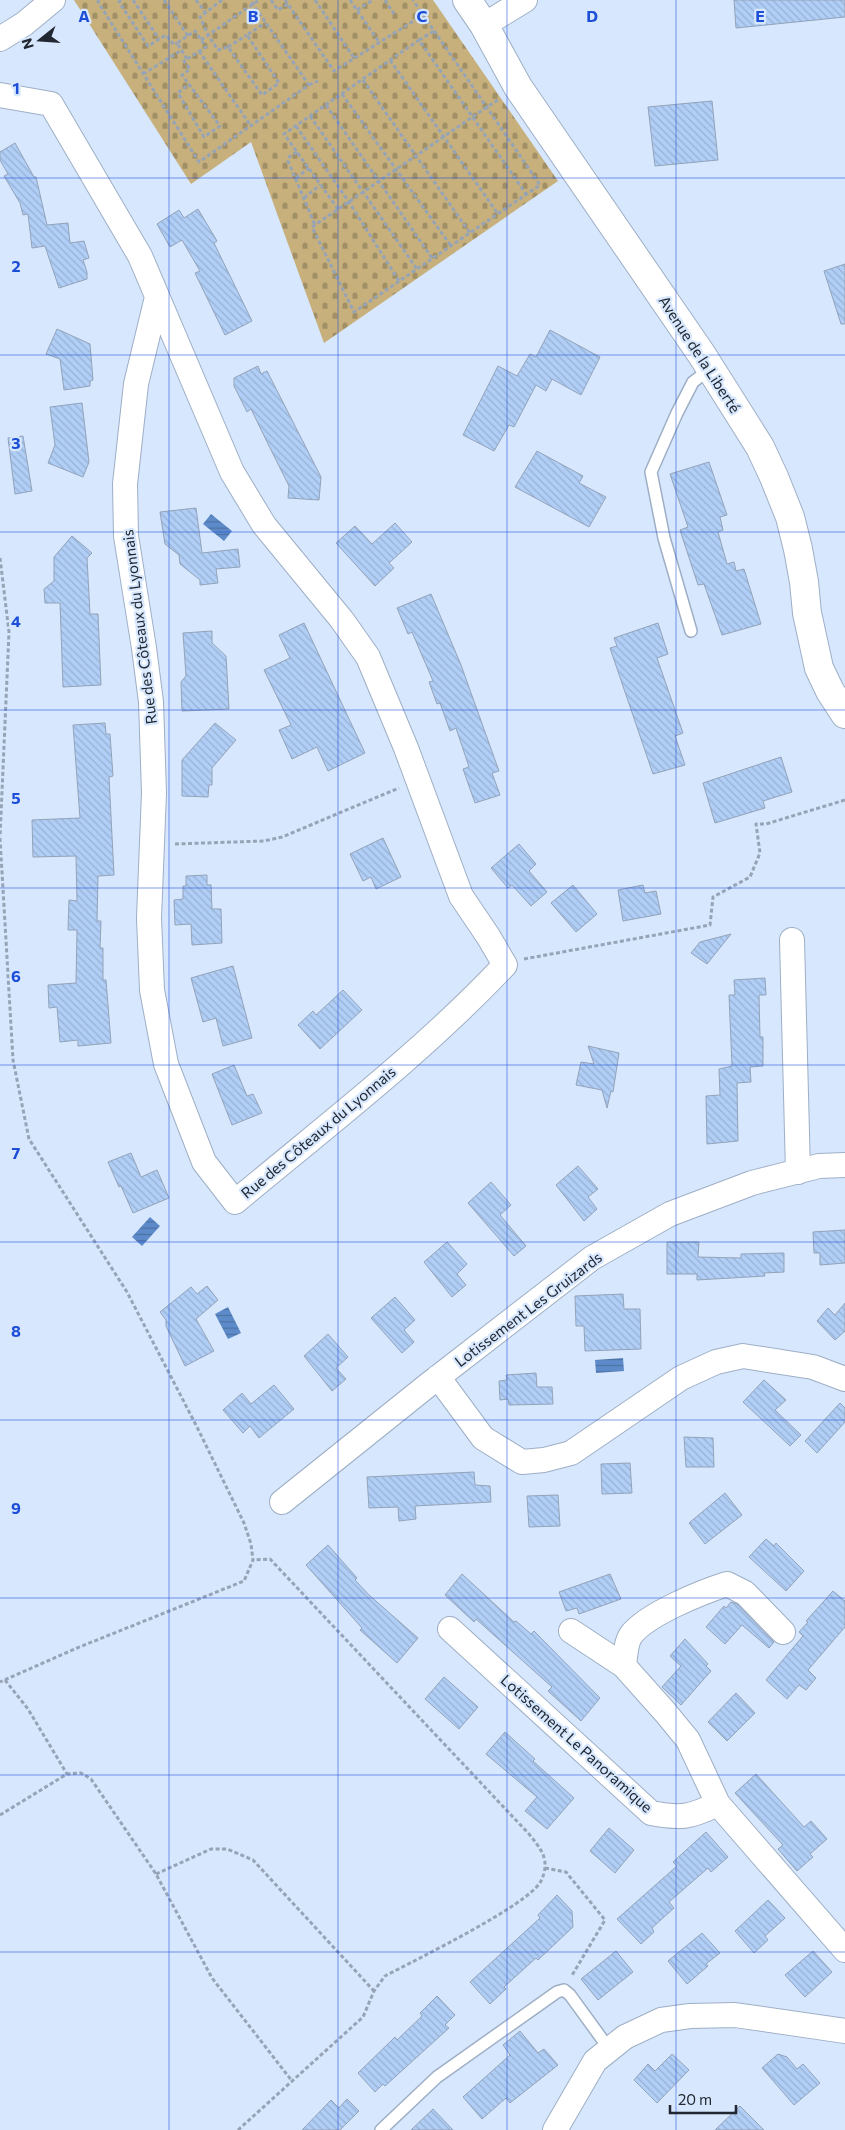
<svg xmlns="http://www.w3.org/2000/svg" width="845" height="2130" viewBox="0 0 845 2130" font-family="Commissioner,sans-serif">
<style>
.cemetery{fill:url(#cemetery-stones)}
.water{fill:url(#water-rules)}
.building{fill:url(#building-back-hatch);stroke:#93a3b9}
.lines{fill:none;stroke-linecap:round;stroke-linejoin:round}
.service-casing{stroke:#9eafc5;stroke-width:14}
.minor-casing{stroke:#9eafc5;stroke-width:26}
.tertiary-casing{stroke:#9eafc5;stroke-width:30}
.path{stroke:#97a4b6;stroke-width:3;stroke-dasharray:4 2.5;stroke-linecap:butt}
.service{stroke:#fff;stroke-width:11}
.minor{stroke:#fff;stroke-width:24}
.tertiary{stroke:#fff;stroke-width:28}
.grid{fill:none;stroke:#1d4ed8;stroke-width:1;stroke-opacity:0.55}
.labels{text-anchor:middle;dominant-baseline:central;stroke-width:4.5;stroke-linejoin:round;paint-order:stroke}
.street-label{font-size:15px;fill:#212730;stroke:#d6e7fe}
.grid-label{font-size:16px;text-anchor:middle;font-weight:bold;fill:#1d4ed8;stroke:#d6e7fe;stroke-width:4.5;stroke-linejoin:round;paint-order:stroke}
</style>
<defs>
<pattern id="cemetery-stones" width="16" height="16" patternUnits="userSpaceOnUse" patternTransform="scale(1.25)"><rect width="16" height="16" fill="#c7b07c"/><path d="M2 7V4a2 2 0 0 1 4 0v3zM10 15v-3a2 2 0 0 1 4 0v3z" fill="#a18f66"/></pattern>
<pattern id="water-rules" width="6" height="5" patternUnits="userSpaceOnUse" patternTransform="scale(1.25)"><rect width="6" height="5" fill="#5d8bca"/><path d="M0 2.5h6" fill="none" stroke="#4c72a4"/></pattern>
<pattern id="building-back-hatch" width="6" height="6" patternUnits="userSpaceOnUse" patternTransform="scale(1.25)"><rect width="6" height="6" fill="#b0cef6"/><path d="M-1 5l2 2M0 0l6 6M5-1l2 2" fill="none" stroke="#97b1d3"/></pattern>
</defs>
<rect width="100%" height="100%" fill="#d6e7fe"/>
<path class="cemetery" d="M74 0H433L558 181 324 343 251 142 191 184Z"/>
<path class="water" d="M211 514 232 531 224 541 203 524Z
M150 1217 160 1226 142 1246 132 1237Z
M228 1307 241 1333 228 1339 215 1314Z
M623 1358 624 1371 596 1373 595 1360Z"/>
<path class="building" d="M734 0H845V17L736 28Z
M712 101 718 160 655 166 648 107Z
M15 143 34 177H36L47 225 68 223 70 243 84 241 89 258 83 260 87 272V279L59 288 45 246 32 248 28 214 23 215 20 203 4 176 8 174 0 160V152Z
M198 209 217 241 214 243 252 321 225 335 195 273 200 271 182 240 170 247 157 224 179 210 184 218Z
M845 264V324H841L824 271Z
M57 329 90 344 93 380 90 381V386L64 390 60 359 46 354Z
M550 330 600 357 581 395 552 379 546 391 536 385 514 427 509 425 494 451 463 435 498 366 517 376 530 354 536 357Z
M258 366 261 374 267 371 321 477 319 500 288 498 289 486 273 454 251 409 247 412 234 386V378Z
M82 403 89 462 83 477 48 463 55 445 50 407Z
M23 436 32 491 15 494 8 438Z
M537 451 583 476 579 483 606 497 589 527 515 487Z
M709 462 727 515 720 517 723 530 718 532 727 564 734 562 736 571 744 569 761 624 722 635 704 584 698 585 680 530 688 527 670 474Z
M196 508 202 553 238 549 240 567 216 569 218 583 200 585V580L180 564 179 555 165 544 160 512Z
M395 523 412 542 389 563 394 568 375 586 336 543 355 526 372 544Z
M72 536 92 553 87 558 90 614H98L101 685 63 687 60 603H45L44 589 54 581V557Z
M431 594 461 665 499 771 492 773 500 795 475 803 463 769 469 767 456 728 450 731 440 703 437 704 429 682 433 681 412 632 408 634 397 608Z
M304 623 365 753 328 771 317 747 292 759 279 730 291 725 264 670 290 658 279 635Z
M658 623 668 654 657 658 683 733 675 736 685 765 653 774 610 648 617 646 614 638Z
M212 631V643L226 656 229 709 182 711 181 682 186 676 183 633Z
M105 723 106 734H110L113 776 109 777 114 875 98 876 97 921H101L100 948H103V980H106L111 1043 78 1046V1040L60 1042 57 1007 49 1008 48 985 76 983 77 930H68L69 900 77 901 76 856 33 857 32 820 80 818 73 725Z
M215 723 236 740 212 768V785H209L208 797 182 796V760Z
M781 757 792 792 763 801 765 808 715 823 703 783Z
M383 838 401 877 376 889 371 877 363 881 350 854Z
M519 844 536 864 529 871 547 892 531 906 512 885 508 888 491 868Z
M207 875V885H211L212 909H221L222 943 192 945 191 924 175 925 174 900 183 899V886H186V876Z
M573 885 597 914 576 932 551 903Z
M643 885 645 893 656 891 661 914 623 921 618 890Z
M731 934 707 964 691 953 700 942Z
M233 966 252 1038 223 1046 216 1018 203 1022 191 978Z
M765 978 766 995H759L760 1037H763V1066L750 1067 751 1082 737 1083 738 1141 707 1144 706 1096 720 1095 719 1069 732 1066 729 995H735L734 980Z
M343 990 362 1010 320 1049 298 1025 313 1011 316 1015Z
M588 1046 619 1053 613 1092 611 1091 607 1108 602 1090 576 1085 581 1062 594 1064Z
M234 1065 247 1096 253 1094 262 1113 232 1125 212 1074Z
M131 1153 141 1177 157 1170 169 1198 133 1213 121 1186 119 1187 108 1162Z
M578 1166 598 1189 588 1197 597 1209 584 1221 556 1185Z
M491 1182 511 1205 500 1215 526 1246 514 1256 468 1203Z
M845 1230V1263L820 1265V1253H814L813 1232Z
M447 1242 467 1264 457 1274 466 1285 452 1297 424 1262Z
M667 1242H699L698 1257 741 1258V1254L784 1253V1272L764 1273 765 1276 697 1280V1274H667Z
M207 1286 218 1300 196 1319 214 1351 185 1366 166 1326V1320L160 1312 191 1287 197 1294Z
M623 1294 624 1309H640L641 1349 585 1351 584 1326H576L575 1296Z
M395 1297 415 1320 404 1330 414 1342 402 1353 371 1318Z
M845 1303V1331L835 1340 817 1321 828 1308 835 1315Z
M328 1334 348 1357 336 1368 346 1379 332 1391 304 1356Z
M536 1373 537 1387H552L553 1404 509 1405 508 1399 500 1400 499 1381 507 1380 506 1375Z
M764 1380 786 1400 775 1410 801 1435 790 1446 743 1402Z
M274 1385 294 1409 259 1438 250 1426 243 1433 223 1410 242 1393 251 1404Z
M840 1403 845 1408V1422L817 1453 805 1441Z
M684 1437 713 1438 714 1467H686Z
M630 1463 632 1493 602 1494 601 1464Z
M474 1472 475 1485 490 1486 491 1502 415 1506 416 1519 399 1521 398 1507 369 1508 367 1477Z
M725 1493 742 1515 705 1544 689 1523Z
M558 1495 560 1526 529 1527 527 1496Z
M766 1539 774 1546 776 1543 804 1571 786 1591 749 1557Z
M328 1545 357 1578 355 1580 369 1595 418 1638 397 1663 360 1630 362 1628 306 1565Z
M462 1574 514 1622 516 1621 531 1634 534 1631 600 1698 581 1721 548 1691 552 1687 476 1619 474 1622 445 1595Z
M610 1574 621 1599 579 1614 577 1608 566 1611 559 1592Z
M833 1591 845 1601V1627L808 1670 816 1678 806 1690 799 1685 787 1699 766 1680 803 1636 799 1632 808 1622 806 1621Z
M731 1602 737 1604 774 1642 769 1648 742 1625 725 1644 706 1627 724 1606 726 1608Z
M685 1639 708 1664 706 1666 711 1671 681 1705 662 1687 681 1666 670 1656Z
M444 1677 478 1707 459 1729 425 1699Z
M736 1693 755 1713 727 1741 708 1722Z
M505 1732 535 1759 533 1761 574 1798 547 1829 525 1811 537 1797 486 1754Z
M756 1774 804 1827 811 1821 827 1839 810 1854 813 1857 797 1871 778 1849 783 1845 735 1793Z
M609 1828 634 1850 615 1873 590 1851Z
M706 1832 728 1857 711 1872 708 1868 669 1902 674 1908 652 1928 654 1932 641 1944 617 1919 677 1866 673 1862Z
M557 1895 572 1911 573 1927 538 1960 536 1958 504 1987 506 1989 490 2004 470 1982 540 1918 538 1915Z
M768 1900 785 1918 765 1936 768 1940 754 1953 735 1931Z
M702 1933 720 1953 706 1964 708 1966 687 1984 668 1961Z
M616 1951 633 1972 598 2000 581 1979Z
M813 1951 832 1972 805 1997 785 1975Z
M437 1996 455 2015 445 2025 449 2028 385 2086 383 2084 375 2092 358 2073 395 2037 397 2040 422 2016 420 2013Z
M520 2031 538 2053 544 2049 558 2065 510 2103 506 2098 482 2119 463 2097 510 2055 503 2045Z
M672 2054 689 2070 657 2103 634 2080 648 2064 655 2071Z
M778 2054 787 2057 797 2069 803 2064 820 2083 794 2105 762 2068Z
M347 2099 359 2111 340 2130H302L331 2100 339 2108Z
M740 2106 764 2130H715Z
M433 2109 453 2130H411Z"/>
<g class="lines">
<g class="service-casing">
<path id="service" d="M691 631 664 538 651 472 677 413 693 382 710 369
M381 2130 437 2077 557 1992 564 1990 570 1995 610 2050"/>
</g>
<g class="minor-casing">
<path id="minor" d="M484 25 525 0
M0 39 24 24 53 0
M0 95 51 104 140 256 232 472 264 525 342 620 368 657 406 748 461 896 488 936 505 965C423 1052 326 1126 235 1202L204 1162 166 1064 152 990 149 918 154 793 151 702 144 648 126 536 125 484 136 384 157 297
M792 940 798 1172
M438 1377 483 1438 522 1462 544 1460 571 1453 681 1378 716 1362 743 1356 813 1367 845 1379
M282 1502 428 1385 592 1258 670 1214 752 1183 819 1166 845 1165
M450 1629 651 1813C682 1819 690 1817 718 1804L845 1950
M571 1631 624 1666 665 1712 688 1740 718 1804
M624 1666C625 1657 626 1642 631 1635 647 1614 702 1592 727 1584L745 1593 783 1632
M555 2130 595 2061 625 2037 661 2020 690 2016 735 2015 845 2031"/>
</g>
<g class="tertiary-casing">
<path id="tertiary" d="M467 0 484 25 518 87 702 355 760 447 774 477 790 517 798 549 804 582 807 613 819 668 830 691 845 714"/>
</g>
<path class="path" d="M99 0 98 2 199 162 309 85 250 0
M121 0 119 2 148 46 166 35 174 45 177 43
M133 0 159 39
M164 0 188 36
M196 0 206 13
M222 0 200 17 208 35 218 50 228 47 262 95 279 83 247 35 265 23
M271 0 278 10 288 4
M285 0 334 71 423 15 413 0
M315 0 354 58
M350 0 379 42
M385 0 394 14
M357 10 373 0
M423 15C462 71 501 128 540 185L354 312 312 227 487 107 498 100
M201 40 259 0
M419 40 434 31
M228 47 247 35
M199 51 251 126
M187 59 177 43 195 31 206 47 184 61 190 69 182 75 220 126 204 137 178 93 189 84
M390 60 498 214
M143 74 182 50
M363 80 470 233
M309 85 318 81
M342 94 451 246
M326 105 432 258
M310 116 417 269
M296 126 349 202 399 281
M297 152 289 157 288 161 315 225
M296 178 309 168
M304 198 320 185
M338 209 284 134 419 40 526 194
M0 558 9 632 0 837
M0 838 13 1060 29 1139 127 1292 197 1427 244 1523 251 1544 253 1560 244 1581 77 1648 0 1682
M175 844 264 841 282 837 399 788
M524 959 710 925 713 897 750 877 760 853 756 824H766L845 800
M5 1680 28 1709 67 1774
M0 1815 67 1774 81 1773 91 1779 156 1874 212 1978 292 2081
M545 1868 566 1872 605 1920 571 1977
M156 1874 211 1849H227L253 1860 374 1991
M238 2130 363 2017 374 1991 385 1976C415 1960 529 1905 541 1881 551 1860 541 1849 529 1834L270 1559 253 1560"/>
<use href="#service" class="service"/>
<use href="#minor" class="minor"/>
<use href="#tertiary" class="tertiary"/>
</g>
<path class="grid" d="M169 0V2130M338 0V2130M507 0V2130M676 0V2130M0 178H845M0 355H845M0 532H845M0 710H845M0 888H845M0 1065H845M0 1242H845M0 1420H845M0 1598H845M0 1775H845M0 1952H845"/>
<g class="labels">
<g class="street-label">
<text transform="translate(700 354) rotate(57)">Avenue de la Liberté</text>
<text transform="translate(139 627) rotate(-97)">Rue des Côteaux du Lyonnais</text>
<text transform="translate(318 1132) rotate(-40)">Rue des Côteaux du Lyonnais</text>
<text transform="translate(528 1309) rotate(-37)">Lotissement Les Gruizards</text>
<text transform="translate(577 1743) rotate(42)">Lotissement Le Panoramique</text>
</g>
</g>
<g class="grid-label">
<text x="84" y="22">A</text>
<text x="253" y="22">B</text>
<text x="422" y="22">C</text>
<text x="592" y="22">D</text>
<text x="760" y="22">E</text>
<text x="16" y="94">1</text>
<text x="16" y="272">2</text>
<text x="16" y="449">3</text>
<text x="16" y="627">4</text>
<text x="16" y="804">5</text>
<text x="16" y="982">6</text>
<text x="16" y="1159">7</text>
<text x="16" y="1337">8</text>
<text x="16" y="1514">9</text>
</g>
<g transform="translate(40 40) rotate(253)" stroke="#d6e7fe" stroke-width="4" paint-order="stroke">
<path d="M0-4L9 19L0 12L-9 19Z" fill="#212730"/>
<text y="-8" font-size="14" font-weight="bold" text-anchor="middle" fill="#212730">N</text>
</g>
<path d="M670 2105v8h66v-8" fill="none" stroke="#212730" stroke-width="2.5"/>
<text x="678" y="2105" font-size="15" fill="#212730" stroke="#d6e7fe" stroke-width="4" paint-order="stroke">20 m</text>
</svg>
